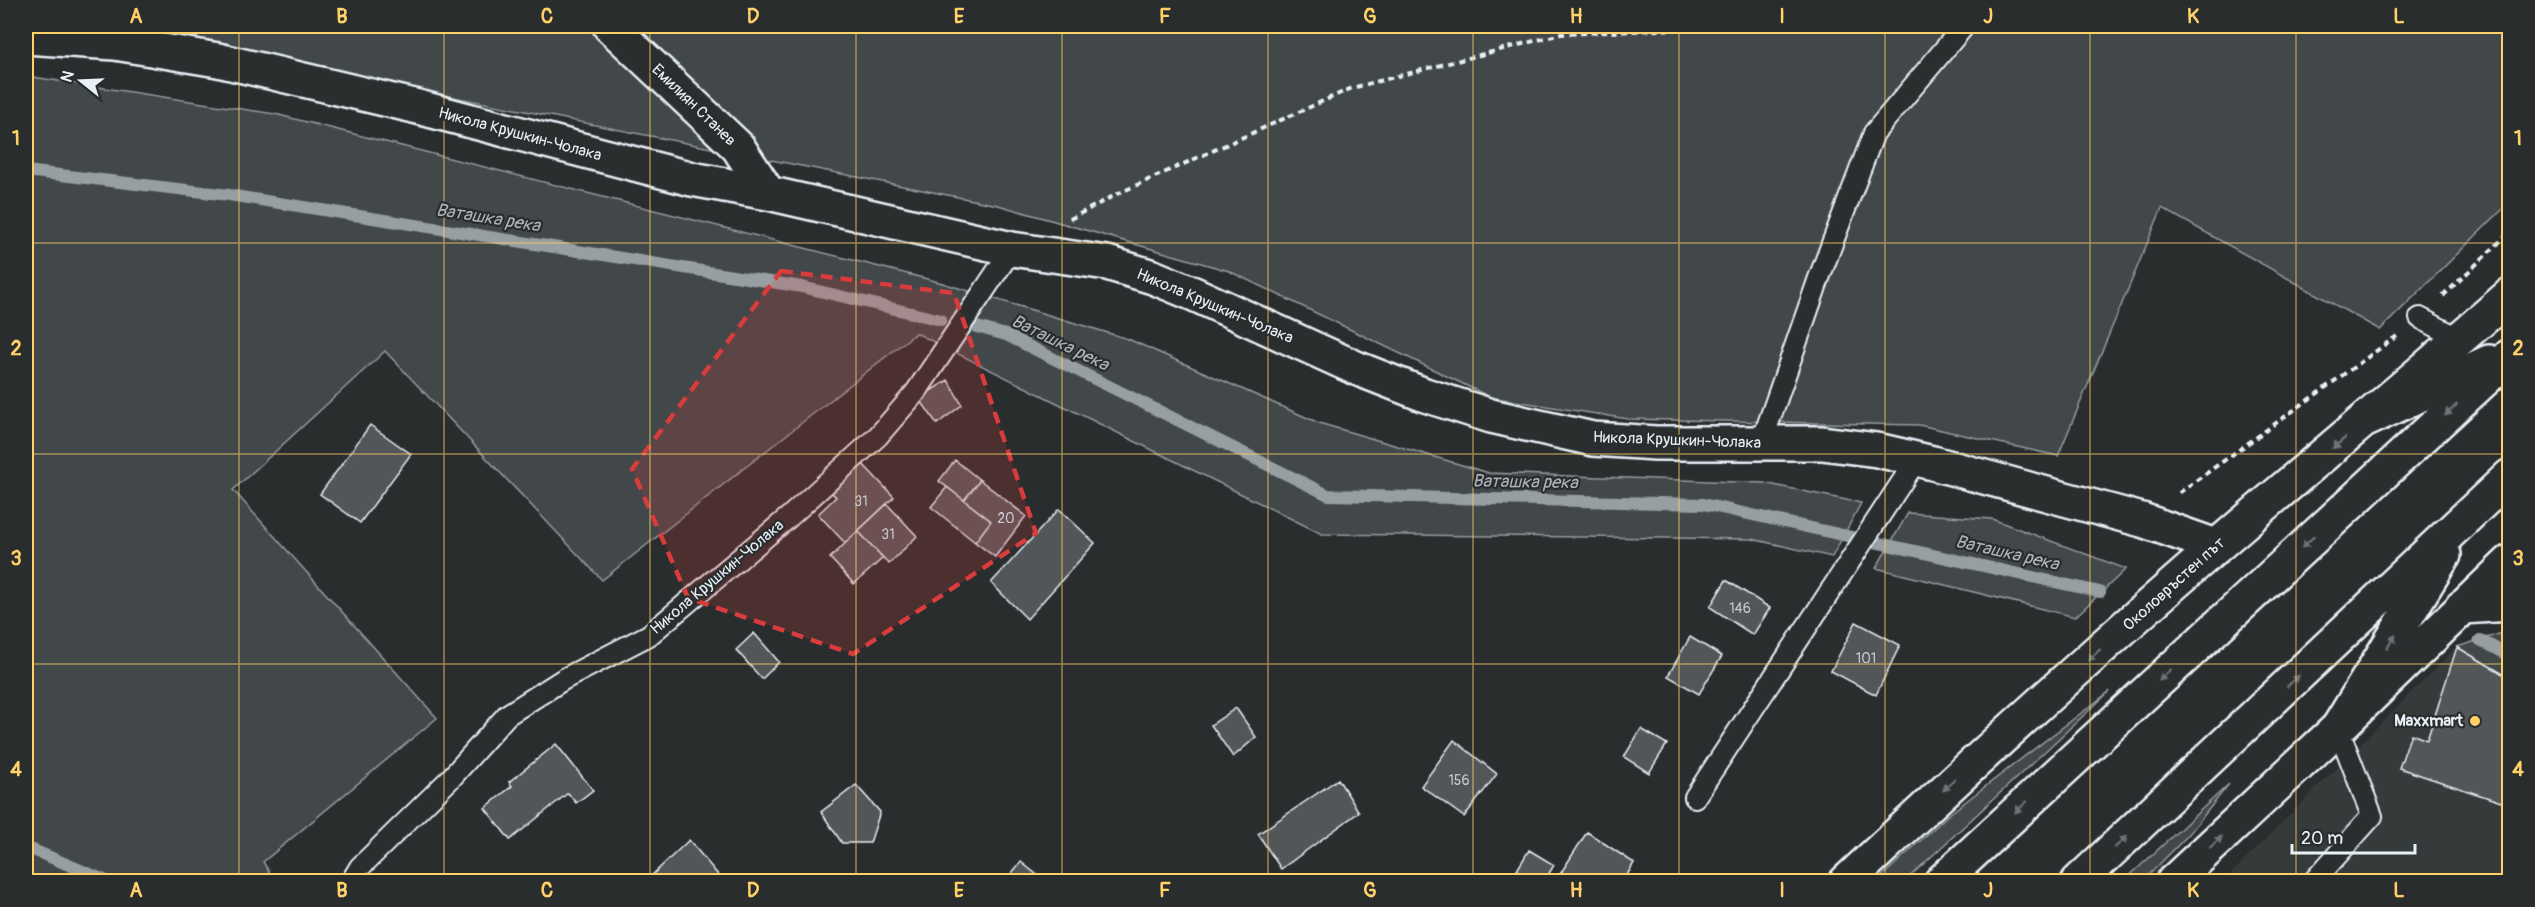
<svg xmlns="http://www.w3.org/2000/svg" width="2535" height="907" viewBox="0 0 2535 907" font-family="Pangolin,sans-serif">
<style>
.built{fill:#363a3b}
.green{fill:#424648;stroke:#959ca0;stroke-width:1.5}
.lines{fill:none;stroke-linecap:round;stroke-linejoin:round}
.stream{stroke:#989fa3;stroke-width:12}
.building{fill:#535759;stroke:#e8f1f8;stroke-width:1.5}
.service-casing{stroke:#e8f1f8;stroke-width:24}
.minor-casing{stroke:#e8f1f8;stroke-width:38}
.trunk-casing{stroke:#e8f1f8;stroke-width:38}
.path{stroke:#e8f1f8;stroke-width:4;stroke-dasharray:6 4.5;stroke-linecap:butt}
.service{stroke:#2a2d2e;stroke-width:20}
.minor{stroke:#2a2d2e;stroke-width:33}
.trunk{stroke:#2a2d2e;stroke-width:33}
.oneway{fill:#6c7275}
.marked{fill:#d83c3d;fill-opacity:0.2;stroke:#d83c3d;stroke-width:4.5;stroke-dasharray:12 8;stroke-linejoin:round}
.grid{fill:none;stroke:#ffd166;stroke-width:1.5;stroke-opacity:0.55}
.poi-dot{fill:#ffd166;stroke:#2a2d2e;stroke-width:2}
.labels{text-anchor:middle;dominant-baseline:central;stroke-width:4.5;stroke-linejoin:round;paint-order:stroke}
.number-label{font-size:14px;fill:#c3cad0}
.street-label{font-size:16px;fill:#e8f1f8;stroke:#2a2d2e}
.poi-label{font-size:16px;font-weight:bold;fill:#e8f1f8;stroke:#2a2d2e;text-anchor:end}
.water-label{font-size:18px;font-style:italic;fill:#acb3b9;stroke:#2a2d2e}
.neatline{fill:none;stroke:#ffd166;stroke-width:2}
.grid-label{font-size:20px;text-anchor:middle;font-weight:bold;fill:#ffd166}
</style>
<rect width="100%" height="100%" fill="#2a2d2e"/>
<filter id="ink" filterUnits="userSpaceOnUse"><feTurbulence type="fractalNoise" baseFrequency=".0167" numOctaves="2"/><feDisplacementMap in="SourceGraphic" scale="12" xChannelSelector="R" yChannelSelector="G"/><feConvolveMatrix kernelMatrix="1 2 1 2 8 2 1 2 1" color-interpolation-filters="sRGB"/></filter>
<g filter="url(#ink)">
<path class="built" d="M2457 647 2509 678V881L2223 882Z"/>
<path class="green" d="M39 26H2509V203L2380 330 2162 208 2058 456 1919 425 1628 419 1490 397 1229 271 998 205 132 33Z
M26 76 275 114 939 282 1128 339 1319 423 1489 473 1764 483 1861 503 1832 557 1752 539 1322 534 916 333 602 580 385 351 233 490 437 718 263 862 275 881H26Z
M1908 513 1992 519 2126 569 2075 617 1876 568Z
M2502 633 2509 637V678L2457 647Z
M2110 691 1905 881H1877L1948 815Z
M2229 784 2189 834 2143 881H2124Z"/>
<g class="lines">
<path class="stream" d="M26 171 229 195 802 287 941 320
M977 327 1006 335 1328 495 1703 504 2100 592
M2480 640 2510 656
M26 847 109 882"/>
</g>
<path class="building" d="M948 380 962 405 937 424 919 398Z
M370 425 411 454 360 523 320 494Z
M859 460 894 497 845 543 818 514 836 497 828 489Z
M955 460 980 480 964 500 939 481Z
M980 480 1026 516 995 557 975 542 991 521 964 500Z
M947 487 991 521 975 542 931 507Z
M887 504 917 536 889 564 858 531Z
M1059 509 1095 543 1027 619 991 583Z
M858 531 883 558 854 584 830 558Z
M1726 580 1770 608 1753 635 1710 607Z
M1856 622 1900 645 1876 695 1831 671Z
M754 633 779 662 762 679 736 650Z
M1690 637 1722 656 1699 694 1668 676Z
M2457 647 2510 678V805L2399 768 2411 734 2427 740Z
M1236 708 1256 737 1233 757 1211 725Z
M1641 729 1667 744 1649 773 1624 757Z
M1454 740 1497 774 1464 817 1421 786Z
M556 744 593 790 576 803 568 793 510 840 485 808 512 786 509 782Z
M1338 779 1359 812 1281 869 1258 834Z
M856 785 880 812 870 843H842L821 812Z
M1587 832 1634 863 1623 882H1555Z
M689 840 724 882H654L650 877Z
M1529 850 1554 865 1544 882H1535L1517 870Z
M1021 862 1046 882H1004Z"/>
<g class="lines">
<g class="service-casing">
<path id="service" d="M2420 318 2460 339
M1761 444 1819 278 1874 133 1964 26
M1695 797 1917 459
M351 882 360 867 451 778 507 715 564 679 649 635 789 517 878 436 916 392 1012 249
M2313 882 2372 816 2338 728"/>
</g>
<g class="minor-casing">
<path id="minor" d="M610 26 738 147 768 193
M26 37 115 43 218 60 414 106 692 179 768 193 1012 249 1107 263 1153 277 1194 294 1356 368 1425 395 1491 416 1593 439 1656 443H1822L1877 450 1933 463 2142 520 2216 546
M2462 607 2510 604
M1846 882C1968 768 2091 655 2217 546 2314 462 2413 380 2510 295
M2173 882 2338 728 2510 562"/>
</g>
<g class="trunk-casing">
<path id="trunk" d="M2368 419 2489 362
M2338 728 2444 555
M1941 882 2510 356
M2078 882 2510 476"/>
</g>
<path class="path" d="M1070 219 1117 194 1352 88 1561 34 1753 26
M2443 296 2510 232
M2179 493 2397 336"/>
<use href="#service" class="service"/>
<use href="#minor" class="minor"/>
<use href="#trunk" class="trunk"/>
</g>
<defs><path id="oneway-solid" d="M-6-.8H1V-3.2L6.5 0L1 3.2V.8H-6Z" transform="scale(1.5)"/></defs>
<g class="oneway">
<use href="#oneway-solid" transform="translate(2451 410) rotate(137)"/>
<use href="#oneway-solid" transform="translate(2339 443) rotate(140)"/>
<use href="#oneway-solid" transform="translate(2308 542) rotate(137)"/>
<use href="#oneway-solid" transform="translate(2391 642) rotate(-58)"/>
<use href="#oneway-solid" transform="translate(2094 655) rotate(138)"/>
<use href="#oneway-solid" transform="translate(2165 675) rotate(137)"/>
<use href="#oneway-solid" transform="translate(2293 681) rotate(-43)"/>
<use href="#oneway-solid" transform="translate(1949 785) rotate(137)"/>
<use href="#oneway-solid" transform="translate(2021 807) rotate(137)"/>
<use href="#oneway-solid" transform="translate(2121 842) rotate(-43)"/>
<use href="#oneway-solid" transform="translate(2216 842) rotate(-43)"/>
</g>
</g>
<path class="marked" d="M781 271 954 293 1036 533 853 654 688 598 632 469Z"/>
<path class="grid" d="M239 26V882M444 26V882M650 26V882M856 26V882M1062 26V882M1268 26V882M1473 26V882M1679 26V882M1885 26V882M2090 26V882M2296 26V882M26 243H2510M26 454H2510M26 664H2510"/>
<circle class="poi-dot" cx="2475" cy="721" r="6"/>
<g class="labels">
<g class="number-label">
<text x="861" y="501">31</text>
<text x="1006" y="518">20</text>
<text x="888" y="534">31</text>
<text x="1740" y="608">146</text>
<text x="1866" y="658">101</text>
<text x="1459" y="780">156</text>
</g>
<g class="street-label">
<text transform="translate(694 105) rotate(44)">Емилиян Станев</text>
<text transform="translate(520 134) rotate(15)">Никола Крушкин-Чолака</text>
<text transform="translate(1215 306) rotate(23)">Никола Крушкин-Чолака</text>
<text transform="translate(1677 440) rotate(2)">Никола Крушкин-Чолака</text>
<text transform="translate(717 577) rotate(-40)">Никола Крушкин-Чолака</text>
<text transform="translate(2174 584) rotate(-42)">Околовръстен път</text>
</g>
<g class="poi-label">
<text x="2463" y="721">Maxxmart</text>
</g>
<g class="water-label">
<text transform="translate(488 218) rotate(9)">Ваташка река</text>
<text transform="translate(1060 343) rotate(26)">Ваташка река</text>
<text transform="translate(1525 482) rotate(1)">Ваташка река</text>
<text transform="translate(2007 553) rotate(13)">Ваташка река</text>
</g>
</g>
<rect width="2535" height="907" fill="none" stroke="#2a2d2e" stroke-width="66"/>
<g transform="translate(81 81) rotate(288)" stroke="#2a2d2e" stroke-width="4.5" paint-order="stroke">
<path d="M0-4.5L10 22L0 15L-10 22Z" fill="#e8f1f8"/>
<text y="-9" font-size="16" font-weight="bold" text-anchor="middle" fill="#e8f1f8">N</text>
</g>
<path d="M2292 844v9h123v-9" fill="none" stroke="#e8f1f8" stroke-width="3"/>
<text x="2301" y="844" font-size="18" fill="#e8f1f8" stroke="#2a2d2e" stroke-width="4.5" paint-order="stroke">20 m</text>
<rect x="33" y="33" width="2469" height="841" class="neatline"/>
<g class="grid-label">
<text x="136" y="23">A</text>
<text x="342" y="23">B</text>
<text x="547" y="23">C</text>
<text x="753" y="23">D</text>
<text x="959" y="23">E</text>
<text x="1165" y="23">F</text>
<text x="1370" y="23">G</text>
<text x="1576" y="23">H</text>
<text x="1782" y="23">I</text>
<text x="1988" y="23">J</text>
<text x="2193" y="23">K</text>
<text x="2399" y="23">L</text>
<text x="16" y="145">1</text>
<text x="2518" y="145">1</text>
<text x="16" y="355">2</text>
<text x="2518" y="355">2</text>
<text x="16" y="565">3</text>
<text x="2518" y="565">3</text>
<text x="16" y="776">4</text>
<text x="2518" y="776">4</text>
<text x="136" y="897">A</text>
<text x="342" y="897">B</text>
<text x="547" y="897">C</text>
<text x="753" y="897">D</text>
<text x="959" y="897">E</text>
<text x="1165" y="897">F</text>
<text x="1370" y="897">G</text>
<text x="1576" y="897">H</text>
<text x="1782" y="897">I</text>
<text x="1988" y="897">J</text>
<text x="2193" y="897">K</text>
<text x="2399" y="897">L</text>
</g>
</svg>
